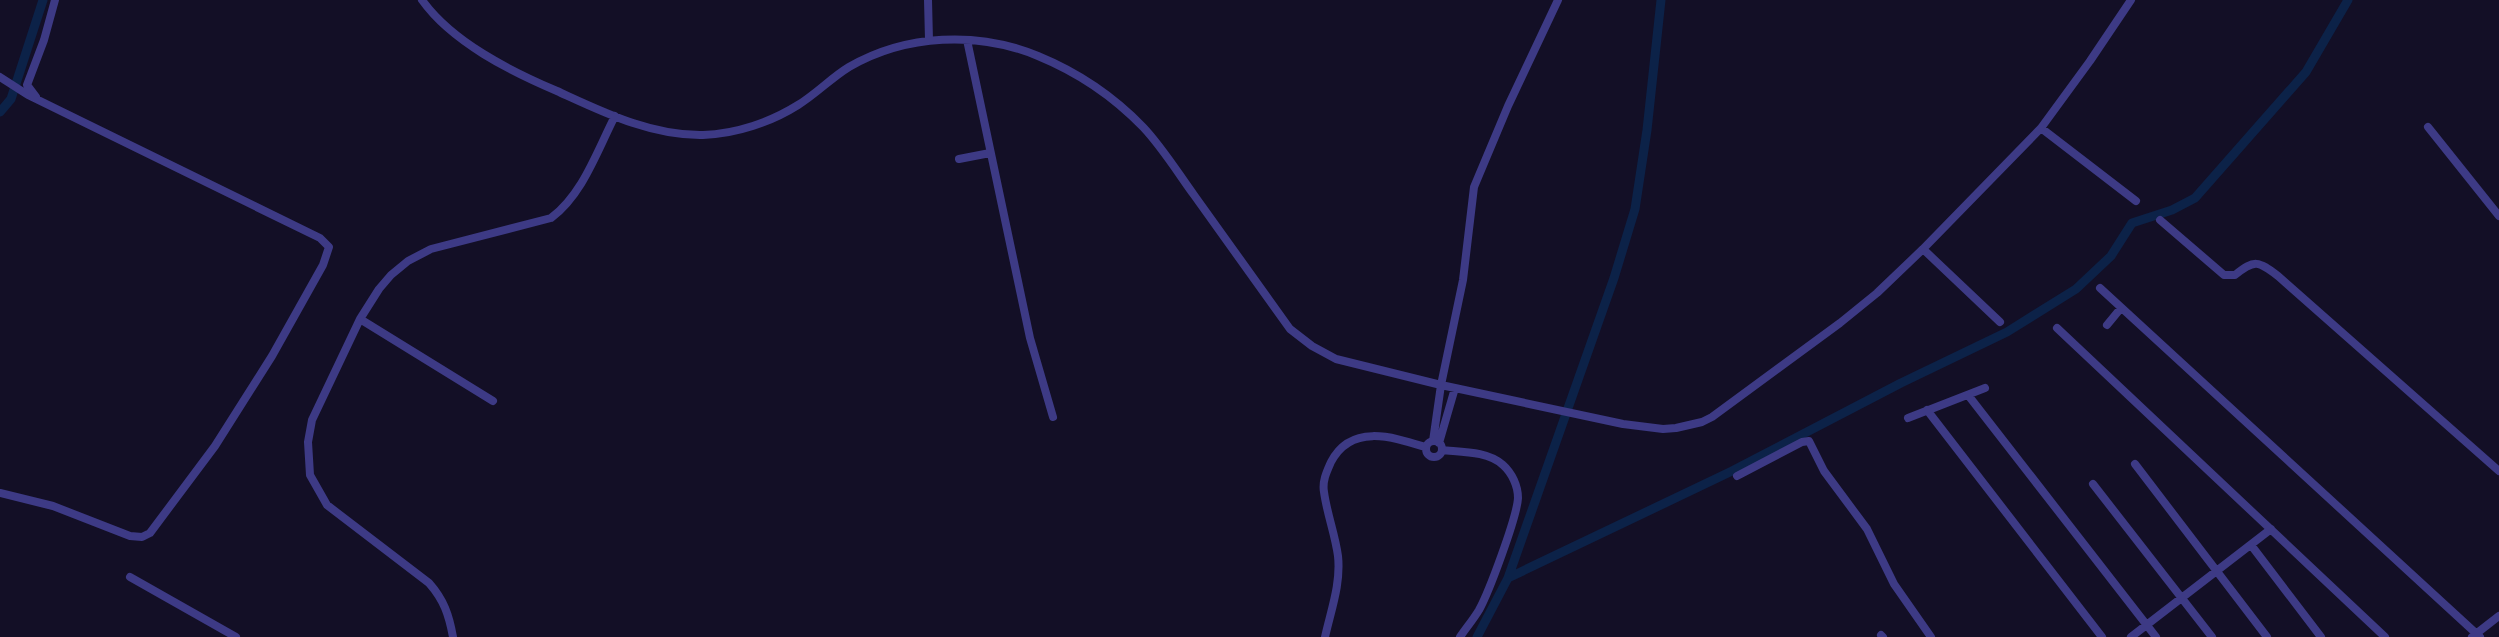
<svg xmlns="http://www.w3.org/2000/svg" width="2499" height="637" viewBox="0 0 2499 637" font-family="Jost,sans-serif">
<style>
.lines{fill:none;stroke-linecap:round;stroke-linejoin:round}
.canal{stroke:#0c2248;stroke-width:9}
.minor{stroke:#3d3a85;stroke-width:8}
</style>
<rect width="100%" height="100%" fill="#130f26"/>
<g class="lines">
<path class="canal" d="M0 112 11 99 43 0
M1508 578 1732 471 1901 383 2007 332 2076 289 2111 256 2132 223 2172 210 2195 198 2306 72 2348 0
M1477 637 1508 578 1614 278 1635 209 1647 130 1661 0"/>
<path class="minor" d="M422 0C452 42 510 71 557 91 603 112 651 136 703 135 736 134 771 122 798 105 816 94 831 78 849 67 906 34 978 31 1038 56 1077 72 1114 97 1143 127 1162 147 1178 173 1194 195 1226 240 1258 285 1290 329L1312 346 1336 359 1441 385 1623 424 1663 429 1676 428 1702 422 1712 417 1840 323 1877 293 1923 249 2041 128 2090 61 2131 0
M928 0 929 40
M967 40 1030 338 1053 417
M0 77 28 95 320 238 329 247 323 265 272 356 215 446 150 533 142 537 130 536 53 506 0 493
M36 97 27 85 44 40 55 0
M2428 127 2499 216
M2041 128 2136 201
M959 159 990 153
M2160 220 2224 275H2235C2255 259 2258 261 2278 276L2499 471
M1923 249 2000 322
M2100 288 2480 637
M360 319 493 401
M2107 325 2121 308
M2057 328 2385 637
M1968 395 2156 637
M1927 410 2102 637
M1908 418 1985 388
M1426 449a8 8 0 1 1 16 0a8 8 0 1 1-16 0Z
M1433 441 1441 385 1463 280 1474 187 1508 106 1558 0
M1439 443 1455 388
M1442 450C1461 452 1488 451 1503 465 1512 473 1518 486 1518 498 1517 517 1489 592 1479 610 1473 620 1466 628 1460 637
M2135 464 2267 637
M1737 476 1802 442 1809 441 1824 471 1867 529 1894 584 1931 637
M2093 484 2212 637
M2251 545 2321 637
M130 577 236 637
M1881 635 1883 637
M453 637C449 615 444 600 429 583L327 505 310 475 308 442 312 420 360 319 379 289 391 275 408 261 431 249 551 218C583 194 597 151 615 116
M1325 637C1331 610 1341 584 1338 556 1335 534 1327 514 1324 492 1322 481 1327 471 1331 462 1351 423 1393 437 1425 447
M2131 637 2271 529
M2472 637 2499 616"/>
</g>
</svg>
